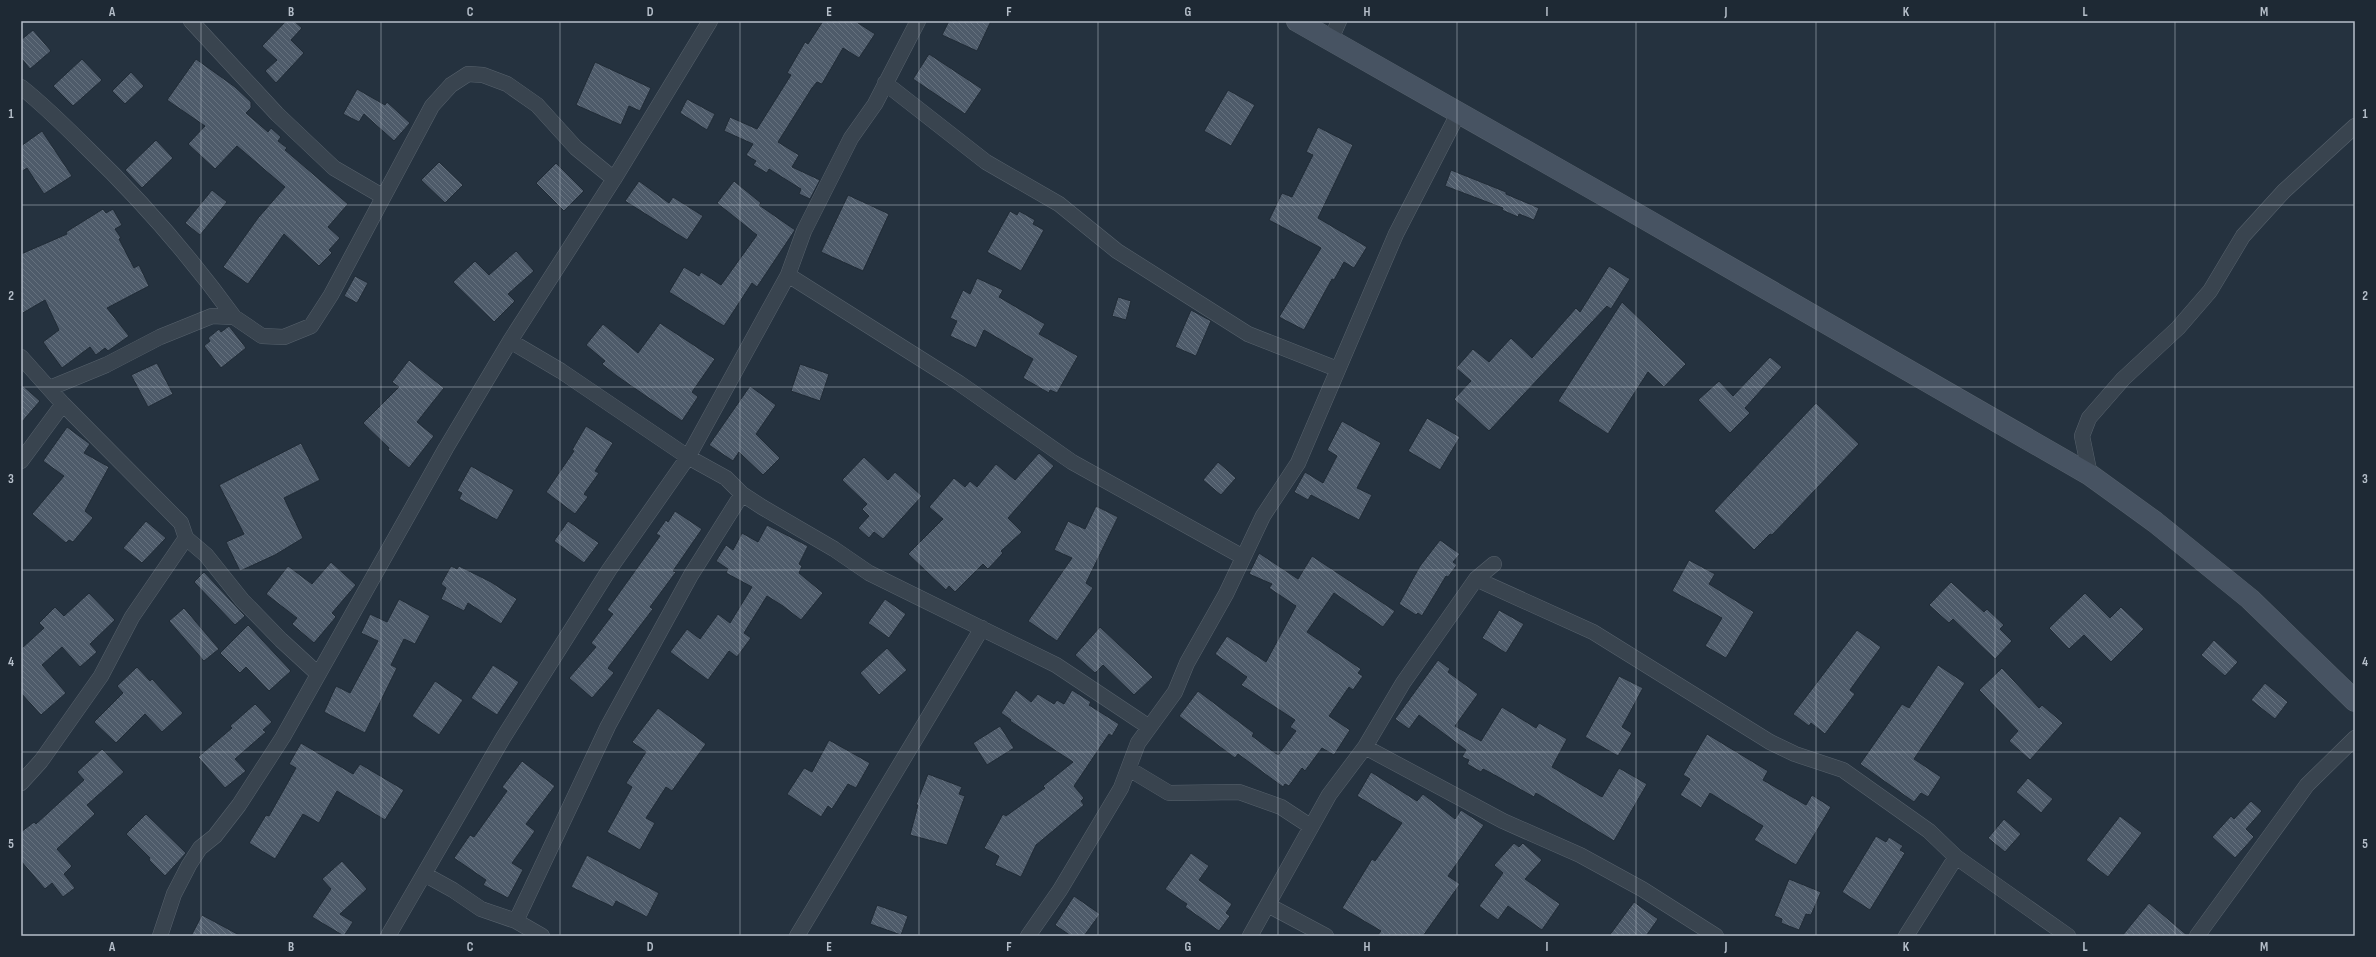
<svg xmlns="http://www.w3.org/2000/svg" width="2376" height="957" viewBox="0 0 2376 957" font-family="'Sofia Sans Condensed',sans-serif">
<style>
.building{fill:url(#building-back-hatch);stroke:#202b36}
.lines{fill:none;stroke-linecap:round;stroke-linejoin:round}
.street-casing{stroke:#57626d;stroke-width:16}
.secondary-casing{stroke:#57626d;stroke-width:22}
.street{stroke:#39444f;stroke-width:15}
.secondary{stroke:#475362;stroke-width:21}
.grid{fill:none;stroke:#b6bfca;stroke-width:1;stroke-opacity:0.55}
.neatline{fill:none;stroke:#b6bfca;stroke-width:1.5}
.grid-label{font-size:13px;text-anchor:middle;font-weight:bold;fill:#b6bfca}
</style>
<defs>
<pattern id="building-back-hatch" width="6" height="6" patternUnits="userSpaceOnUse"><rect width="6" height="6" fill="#4e5b6a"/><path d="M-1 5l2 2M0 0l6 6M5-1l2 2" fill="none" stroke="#65717e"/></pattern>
</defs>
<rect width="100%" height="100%" fill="#25323f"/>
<path class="building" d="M286 21H294L302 28 291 40 304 53 276 83 265 71 277 60 262 46Z
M823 21H855L875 34 859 58 843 48 822 84 817 82 812 88 778 142 799 155 792 167 820 180 810 199 799 194 801 189 769 169 767 173 753 165 756 161 746 155 753 144 724 131 730 117 757 129 791 75 787 73 805 42 808 44Z
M949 21H991L977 51 942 35Z
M33 30 51 51 30 69 21 58V40Z
M929 54 982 89 965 114 913 79Z
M82 59 102 80 73 106 53 86Z
M196 59 235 87 251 102V108L246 113 268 132 271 128 281 137 278 141 287 148 285 150 348 204 328 227 340 238 329 250 332 253 319 266 284 234 248 284 223 267 258 218 285 187 237 146 215 169 188 144 205 126 167 100Z
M595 62 651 88 640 111 629 106 621 125 576 105Z
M131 72 144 86 125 104 112 91Z
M357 89 385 105 387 102 410 123 394 141 364 114 359 122 343 114Z
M1228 90 1255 105 1231 146 1204 131Z
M687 99 715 114 707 130 680 113Z
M1318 127 1353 145 1318 218 1367 247 1354 268 1344 262 1334 280 1332 279 1304 330 1279 317 1321 248 1269 220 1282 193 1292 197 1313 155 1306 152Z
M42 131 72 176 44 194 27 168 21 172V146Z
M156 140 173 158 142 188 125 170Z
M439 162 463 185 445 203 421 180Z
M556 163 584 191 564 211 536 183Z
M1451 170 1506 192V194L1539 208 1534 220 1519 214 1518 217 1502 210 1503 208 1445 186Z
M639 181 669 203 673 197 703 216 687 240 625 201Z
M734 181 761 203 759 205 795 230 757 287 752 283 724 326 669 292 684 267 699 276 701 272 721 285 757 235 717 203Z
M212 190 227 202 200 235 185 223Z
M848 195 889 214 863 271 821 252Z
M103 209 106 213 113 209 122 225 115 229 121 238 119 239 134 268 139 265 149 286 107 308 129 336 108 351 105 348 96 355 90 347 62 368 43 342 59 330 45 300 21 314V254L67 234 66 232Z
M1010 211 1017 215 1019 211 1035 220 1033 224 1044 230 1021 271 987 252Z
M516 251 534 271 508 294 515 301 494 322 453 282 475 261 489 275Z
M1609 266 1630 279 1611 309 1607 306 1489 431 1454 399 1471 381 1456 368 1473 349 1489 362 1511 338 1532 358 1576 308 1580 312Z
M355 276 368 283 357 303 344 296Z
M977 278 1003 290 999 297 1045 324 1039 334 1078 356 1057 393 1050 390 1049 393 1023 378 1033 359 984 330 976 348 950 336 957 321 950 318 963 290 970 294Z
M1118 297 1131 301 1126 320 1112 316Z
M1622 302 1686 364 1664 387 1648 372 1608 434 1558 401Z
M1191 310 1211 321 1196 356 1175 347Z
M660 323 715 359 692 392 698 397 682 421 617 376 602 364 605 361 586 345 603 324 638 353Z
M229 326 246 348 221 368 204 346 210 341 208 338 219 329 221 332Z
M1770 357 1782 367 1745 408 1750 413 1730 433 1698 400 1719 381 1733 396Z
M409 360 444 388 417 422 434 436 409 468 388 450 389 448 363 423 399 387 392 382Z
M157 363 173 394 148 407 131 375Z
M800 364 829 374 820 401 791 391Z
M21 384 40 401 21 423Z
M750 386 776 405 756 434 780 458 763 475 739 452 733 461 709 445Z
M1816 403 1859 444 1772 535 1770 534 1754 550 1714 511Z
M1427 418 1460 437 1440 470 1408 451Z
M1342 421 1381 443 1357 488 1372 495 1359 520 1311 495 1308 500 1294 492 1305 472 1323 483 1337 456 1327 450Z
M586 426 613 443 595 471 599 473 584 494 588 497 575 514 546 492 574 451 572 450Z
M67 427 90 444 84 453 109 467 85 511 93 518 73 542 69 540 66 543 32 514 64 476 43 461Z
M301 443 320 480 284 498 303 538 275 555 240 571 226 542 244 534 219 485Z
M1039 453 1054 466 1008 518 1022 532 1001 551 1003 553 988 569 983 564 955 592 949 586 946 590 908 554 943 519 929 507 954 478 965 487 970 481 977 487 996 464 1015 480Z
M864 457 888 480 895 472 922 496 883 539 874 532 869 538 858 528 869 516 862 509 867 504 842 480Z
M1218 462 1236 478 1221 495 1203 480Z
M471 466 514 490 497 520 459 499 462 493 457 491Z
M1096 506 1118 517 1086 583 1093 588 1057 641 1028 621 1072 558 1054 550 1068 521 1085 529Z
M675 511 702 529 673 571 676 572 650 607 653 609 608 668 614 673 592 698 569 678 596 647 591 643 613 614 607 610 660 536 656 534 666 520 668 522Z
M146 521 166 538 142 563 123 548Z
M568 521 599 543 584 563 554 541Z
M767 525 808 546 799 564 802 566 799 573 823 593 801 620 783 606 767 596 744 633 751 638 737 657 729 651 708 680 670 652 687 629 700 639 718 614 730 623 752 587 726 573 728 569 716 561 726 545 733 550 742 533 758 542Z
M1440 540 1460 554 1453 562 1457 565 1448 577 1446 576 1422 616 1418 613 1416 615 1399 604 1420 566Z
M1259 553 1298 579 1312 556 1395 611 1383 627 1334 593 1307 632 1361 669 1358 673 1363 676 1353 690 1349 687 1329 716 1350 730 1334 755 1322 748 1305 771 1302 768 1289 786 1285 784 1283 787 1238 754 1235 758 1179 716 1198 691 1254 733 1252 736 1278 755 1296 731 1290 727 1295 720 1241 685 1247 677 1215 654 1227 636 1266 662 1296 606 1269 588 1272 584 1249 574Z
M1689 560 1715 574 1709 584 1754 612 1726 658 1705 646 1722 618 1672 591Z
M331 562 356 585 332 613 336 617 314 643 292 624 297 618 266 594 288 566 312 584Z
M451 566 457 569 459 566 491 582 517 599 501 624 468 603 464 611 441 599 446 588 441 584Z
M204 572 245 616 235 625 194 582Z
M1951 582 1984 612 1987 609 2004 625 2000 629 2012 641 1995 659 1953 619 1949 623 1929 605Z
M89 593 115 620 90 644 97 652 80 667 62 647 42 665 66 693 41 715 21 693V649L44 628 39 623 55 607 64 616Z
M2085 593 2110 618 2121 607 2144 629 2111 662 2084 635 2069 649 2049 628Z
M399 599 430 616 415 644 404 639 391 665 397 668 365 733 324 712 336 686 350 693 378 641 361 633 370 614 387 622Z
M885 599 906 614 889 638 868 623Z
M184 608 219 649 204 661 169 621Z
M1499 610 1524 624 1506 653 1482 638Z
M248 625 291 671 269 691 246 667 240 673 220 653Z
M1100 627 1153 677 1134 695 1103 665 1095 673 1075 655Z
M1857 630 1881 647 1850 690 1855 694 1825 734 1811 723 1809 726 1793 714Z
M2214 640 2238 662 2225 676 2201 655Z
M887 648 907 670 879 695 860 673Z
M1438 660 1450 669 1448 672 1478 694 1455 726 1481 741 1502 707 1536 728 1539 723 1567 739 1552 767 1602 797 1619 768 1647 784 1614 841 1536 793 1534 797 1491 773 1483 769 1481 772 1467 764 1469 760 1462 757 1466 750 1419 715 1409 729 1395 719Z
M493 665 519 682 497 715 471 698Z
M1938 665 1965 683 1914 759 1941 777 1928 797 1921 793 1914 802 1860 764 1902 704 1909 708Z
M137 667 150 681 152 679 183 713 162 732 145 714 116 743 94 722 123 693 117 686Z
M2002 668 2039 708 2042 705 2063 723 2030 760 2009 741 2018 731 1979 690Z
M1619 676 1643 688 1622 727 1632 733 1618 756 1585 737Z
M435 681 463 700 439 735 412 716Z
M2265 683 2288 702 2275 719 2251 700Z
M1016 690 1031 702 1038 694 1054 704 1057 700 1064 704 1072 690 1091 702 1089 705 1119 724 1112 736 1109 734 1074 786 1084 798 1081 801 1084 805 1036 845 1021 877 995 865 999 856 984 848 1003 814 1006 816 1045 788 1043 786 1073 762 1010 721 1011 720 1001 713Z
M255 704 272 722 263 730 266 732 235 759 246 771 225 788 198 757 232 728 230 726Z
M658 708 706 744 672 791 666 787 646 818 655 823 640 850 607 832 632 787 626 783 646 752 632 742Z
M1000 726 1014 748 987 765 973 743Z
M1707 734 1768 771 1763 780 1806 805 1812 795 1831 807 1796 865 1754 840 1763 826 1710 793 1701 808 1680 795 1690 779 1683 775Z
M829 740 870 763 856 788 848 784 832 809 828 806 821 817 787 794 804 768 812 772Z
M301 743 353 774 360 764 404 790 385 820 337 791 319 823 303 814 275 859 249 843 266 815 269 816 296 768 289 764Z
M102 749 124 772 87 805 95 814 57 849 72 866 64 874 75 888 63 897 52 883 45 889 21 861V832L34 822 36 824 84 780 77 772Z
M522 761 555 786 526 824 535 831 512 863 523 870 508 898 483 885 486 880 454 858 470 835 474 837 507 791 502 787Z
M1371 772 1417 801 1423 794 1455 819 1461 810 1484 825 1448 876 1460 884 1423 936H1377L1381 931 1342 908 1372 859 1375 861 1402 823 1357 796Z
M928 774 962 787 959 794 965 796 947 845 910 835 918 805H916Z
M2028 778 2053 799 2041 813 2016 792Z
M2251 801 2262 811 2246 829 2254 837 2235 858 2212 837 2231 816 2234 819Z
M146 814 186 853 165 876 149 860 150 858 126 834Z
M2120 816 2142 833 2108 877 2086 860Z
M2004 819 2021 834 2005 852 1988 838Z
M1876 836 1886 842 1889 837 1903 846 1900 850 1905 853 1870 910 1842 892Z
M1514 843 1519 847 1523 843 1542 860 1525 879 1560 904 1542 930 1508 906 1498 920 1479 906 1503 873 1494 865Z
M1191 853 1209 866 1199 880 1232 904 1226 913 1230 916 1219 931 1185 907 1187 904 1165 889Z
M587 855 659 893 647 917 616 901 613 907 571 887Z
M342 861 367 889 340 914 353 922 344 936 312 917 331 889 322 879Z
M1789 879 1821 892 1811 915 1806 914 1799 930 1781 923 1782 919 1774 916Z
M1074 896 1100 914 1084 936H1071L1055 925Z
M1634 902 1658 919 1646 936H1609Z
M2149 903 2188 936H2122Z
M877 905 908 916 901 935 870 924Z
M202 915 241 936H191Z"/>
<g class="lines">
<g class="street-casing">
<path id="street" d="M191 21 277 114 334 168 382 196
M1331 39 1339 21
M885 83 986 162 1059 204 1117 251 1248 334 1337 369
M21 87C45 106 66 127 88 149 143 202 189 255 234 317
M788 275 959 383 1072 462 1243 557
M510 341 561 371 688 457 726 478 742 494 762 507 834 549 869 573 1056 665 1149 727
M21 357 63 404 181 523 186 538 206 555 242 600 281 640 318 674
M50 388 106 365 160 337 212 316 234 317 262 336 284 337 311 326 331 295 432 106 451 85 468 74 483 75 507 84 537 105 576 148 614 179
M21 461 63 404
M2090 475 2082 436 2089 418 2123 379 2178 328 2210 291 2243 236 2284 191 2355 126
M1476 579 1593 632 1770 742 1795 754 1843 770 1929 831 1956 857 2068 936
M1365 747 1503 821 1580 855 1642 889 1716 936
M1129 769 1169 793 1239 792 1281 807 1310 826
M21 783 41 761 101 676 132 617 186 538
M424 874 453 890 481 909 516 921 542 936
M1268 905 1326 936
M516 921 608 726 691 575 742 494
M160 936 174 894 189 865 200 848 215 836 239 805 283 737 446 448 510 341 614 179 710 21
M388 936 503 738 609 570 688 457 788 275 804 231 851 138 875 104 918 21
M797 936 982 628
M1028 936 1060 890 1121 788 1138 743 1175 692 1187 663 1226 594 1263 516 1298 463 1396 234 1459 112
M1250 936 1329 795 1365 747 1403 683 1476 579 1494 564
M1906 936 1956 857
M2197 936 2307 785 2355 738"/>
</g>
<g class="secondary-casing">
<path id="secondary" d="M1297 21 1621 205 2090 475 2155 522 2250 599 2355 701"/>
</g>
<use href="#street" class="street"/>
<use href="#secondary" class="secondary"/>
</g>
<path class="grid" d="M201 21V936M381 21V936M560 21V936M740 21V936M919 21V936M1098 21V936M1278 21V936M1457 21V936M1636 21V936M1816 21V936M1995 21V936M2175 21V936M21 205H2355M21 387H2355M21 570H2355M21 752H2355"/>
<rect width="2376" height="957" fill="none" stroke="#1e2934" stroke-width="44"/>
<rect x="22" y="22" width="2332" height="913" class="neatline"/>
<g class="grid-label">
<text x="112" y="16">A</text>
<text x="291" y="16">B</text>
<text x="470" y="16">C</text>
<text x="650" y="16">D</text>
<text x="829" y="16">E</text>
<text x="1009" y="16">F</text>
<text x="1188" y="16">G</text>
<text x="1367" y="16">H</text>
<text x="1547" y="16">I</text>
<text x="1726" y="16">J</text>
<text x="1906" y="16">K</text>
<text x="2085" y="16">L</text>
<text x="2264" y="16">M</text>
<text x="11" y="118">1</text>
<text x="2365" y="118">1</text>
<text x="11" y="300">2</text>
<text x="2365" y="300">2</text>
<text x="11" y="483">3</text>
<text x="2365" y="483">3</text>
<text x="11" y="666">4</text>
<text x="2365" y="666">4</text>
<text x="11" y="848">5</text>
<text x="2365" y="848">5</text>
<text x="112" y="951">A</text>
<text x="291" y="951">B</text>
<text x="470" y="951">C</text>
<text x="650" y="951">D</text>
<text x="829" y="951">E</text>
<text x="1009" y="951">F</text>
<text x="1188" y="951">G</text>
<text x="1367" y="951">H</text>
<text x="1547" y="951">I</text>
<text x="1726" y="951">J</text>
<text x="1906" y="951">K</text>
<text x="2085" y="951">L</text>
<text x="2264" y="951">M</text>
</g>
</svg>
